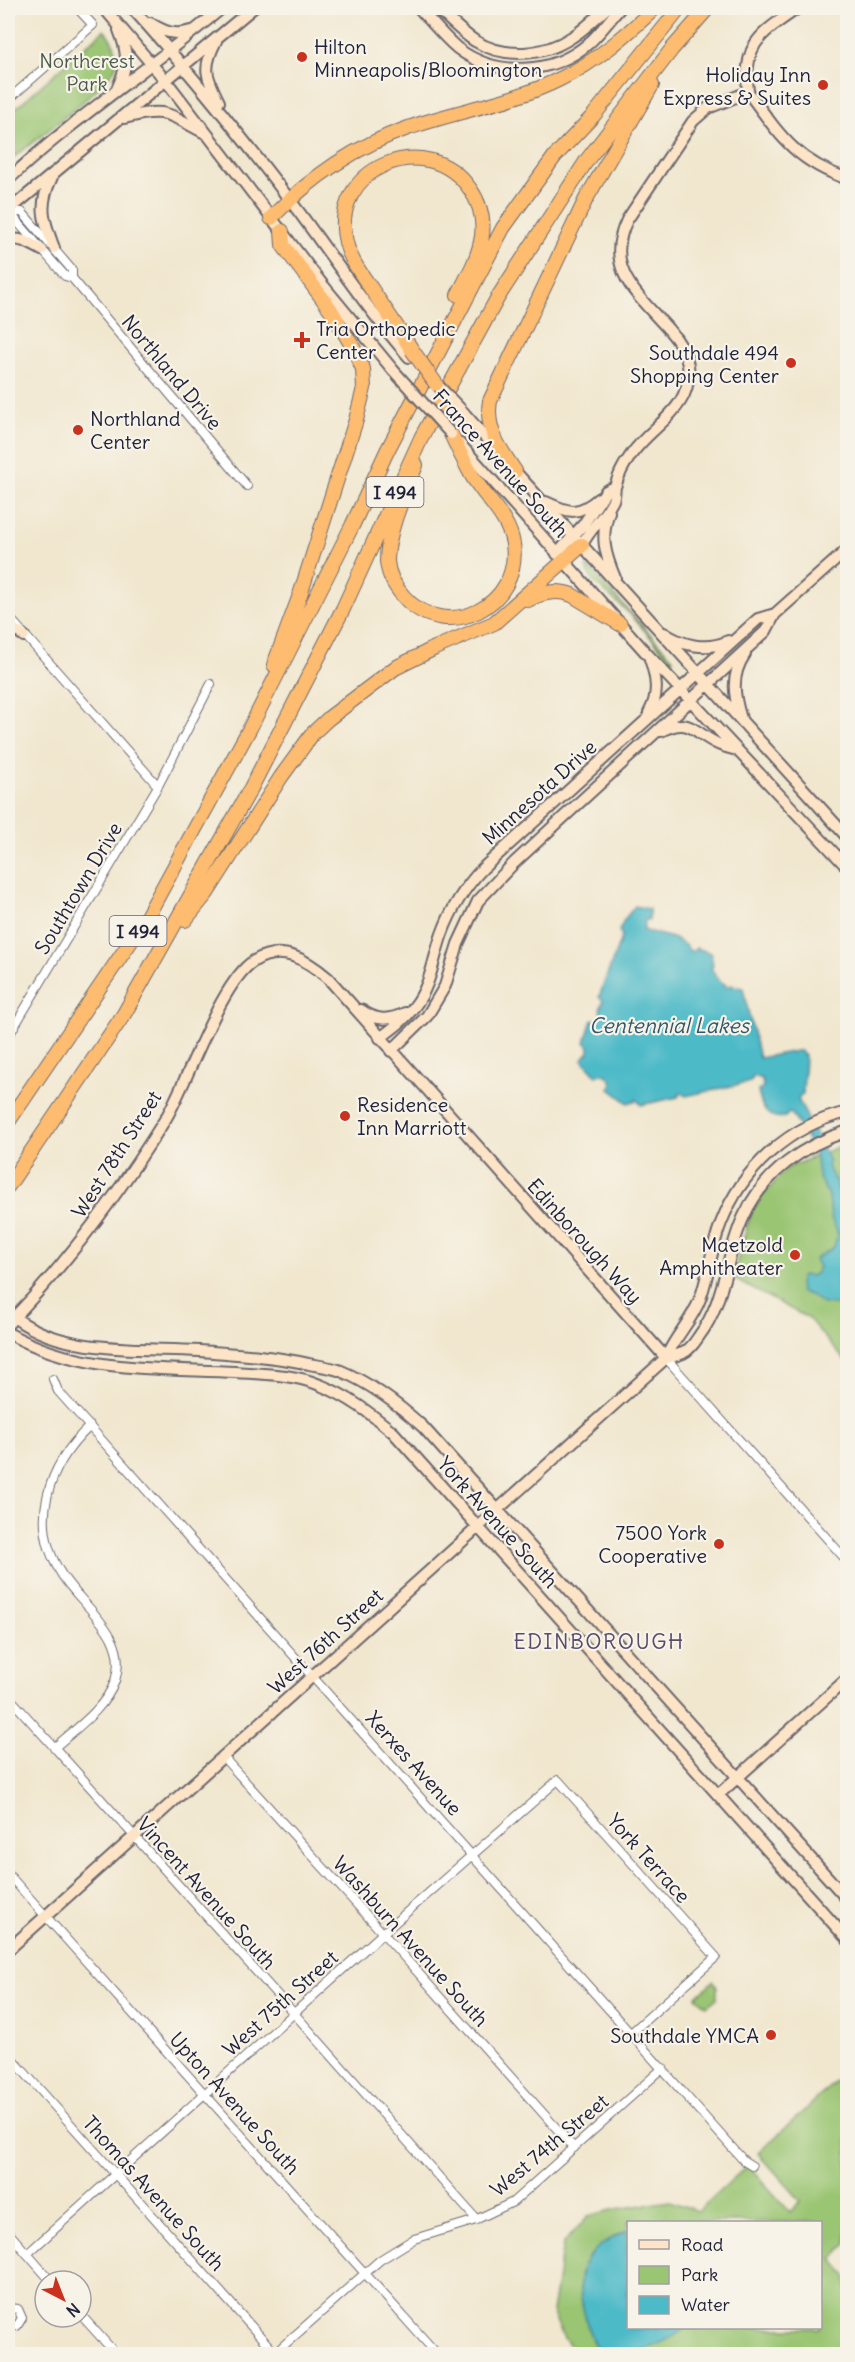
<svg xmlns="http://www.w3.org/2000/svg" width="855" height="2362" viewBox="0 0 855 2362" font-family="Delius,sans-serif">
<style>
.green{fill:#9ac572;stroke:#5e7456;stroke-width:1.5;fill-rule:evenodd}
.water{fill:#4dbac8;stroke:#386e82;stroke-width:1.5}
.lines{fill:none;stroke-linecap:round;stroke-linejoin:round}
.street-casing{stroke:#6a676f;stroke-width:10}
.secondary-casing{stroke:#6a676f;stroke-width:14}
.highway-casing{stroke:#6a676f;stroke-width:16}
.street{stroke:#fff;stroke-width:8}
.secondary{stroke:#fee4c6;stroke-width:10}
.highway{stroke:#fdbc70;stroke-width:14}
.secondary-bridge-casing{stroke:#6a676f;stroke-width:14;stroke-linecap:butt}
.highway-bridge-casing{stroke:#6a676f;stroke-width:16;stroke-linecap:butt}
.secondary-bridge{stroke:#fee4c6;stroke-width:10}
.highway-bridge{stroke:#fdbc70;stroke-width:14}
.poi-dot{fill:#c8321e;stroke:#f7f3e8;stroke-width:2}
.labels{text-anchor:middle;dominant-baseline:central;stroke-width:4.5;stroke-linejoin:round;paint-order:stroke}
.shield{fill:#f7f3e8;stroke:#62616f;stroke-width:1.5}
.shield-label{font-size:18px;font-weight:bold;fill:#22223b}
.poi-label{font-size:20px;fill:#22223b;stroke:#f7f3e8;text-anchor:end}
.park-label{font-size:20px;fill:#4c5b4e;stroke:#f7f3e8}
.street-label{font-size:20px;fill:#22223b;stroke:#f7f3e8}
.water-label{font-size:21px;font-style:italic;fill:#31576c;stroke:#f7f3e8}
.neighbourhood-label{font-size:21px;letter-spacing:1.5px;fill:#5a4b6b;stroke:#f7f3e8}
</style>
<rect width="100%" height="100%" fill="#f7f3e8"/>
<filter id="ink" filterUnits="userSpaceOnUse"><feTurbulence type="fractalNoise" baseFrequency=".0167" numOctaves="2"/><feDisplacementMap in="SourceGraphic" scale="12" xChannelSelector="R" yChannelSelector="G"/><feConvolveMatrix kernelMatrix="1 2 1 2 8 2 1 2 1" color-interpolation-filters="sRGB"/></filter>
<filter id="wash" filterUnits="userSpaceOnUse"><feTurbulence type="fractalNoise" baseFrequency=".008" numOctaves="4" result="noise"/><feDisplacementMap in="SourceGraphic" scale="24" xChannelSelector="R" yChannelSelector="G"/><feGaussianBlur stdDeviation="1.35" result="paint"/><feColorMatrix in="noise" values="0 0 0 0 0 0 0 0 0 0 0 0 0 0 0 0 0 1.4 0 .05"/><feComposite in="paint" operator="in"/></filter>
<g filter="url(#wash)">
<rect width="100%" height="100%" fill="#f1e7cf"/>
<path class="green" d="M104 30C112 39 118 51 117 63 115 82 26 147 8 162V115Z
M588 566 673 659 671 661 630 614 593 581 586 568Z
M840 1146 848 1166 847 1363 808 1318 732 1278 753 1207 787 1168Z
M713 1981 717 1986V1998L707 2006 696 1997Z
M847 2071V2244L832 2259 847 2276V2354H577L564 2338 552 2312 563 2244 588 2216 616 2209 670 2201 698 2211 748 2165 790 2212 801 2201 758 2153ZM628 2222H820V2328H628Z"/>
<path class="water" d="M635 906 649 909V920L646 919 643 930C660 935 681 937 690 951H694L696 948 711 953 713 965 711 968 717 978 728 987 731 985 743 988 759 1058 796 1051H800L805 1056 803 1094 798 1099 829 1161 827 1165 847 1205 846 1224 847 1316 845 1315 841 1305 823 1304 812 1296 800 1292C799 1284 798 1281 803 1275L811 1276 816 1273 819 1267 815 1259 834 1247 838 1233 831 1218 829 1197 818 1176 815 1152 792 1114 789 1113 785 1117C766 1120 761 1107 758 1091L763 1087 762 1079 754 1076 750 1082 686 1096 681 1092 678 1097 641 1105 637 1100 628 1103 610 1089 612 1082C609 1076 604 1071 597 1076L582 1059 589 1052V1046L585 1042 592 1020H596L602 1015 600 1010 603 1000 599 997 622 935 619 931 624 920Z
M628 2230V2328H687C659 2347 636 2355 601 2354 592 2346 588 2328 585 2316 572 2268 583 2251 628 2230Z"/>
</g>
<g filter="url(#ink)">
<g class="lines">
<g class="street-casing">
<path id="street" d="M8 100 93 25 77 8
M9 206 14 212 15 219 65 276 72 278 247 486
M14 212H22L72 270V278
M8 616 158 786 8 1037
M158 786 211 684
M666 1358 848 1562
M53 1379 58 1391 744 2161 752 2166
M8 1696 300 2020 477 2220
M54 1748C75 1729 105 1709 115 1681 130 1635 83 1608 62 1575 28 1523 48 1465 90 1426
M223 1757 389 1940 574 2148
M8 1874 437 2354
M8 2054 276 2354
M8 2232 51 2281
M27 2254 383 1933 558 1780 716 1957 631 2033
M8 2308 18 2309 22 2318 17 2326 8 2327
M81 2315 116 2354
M274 2354 380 2260 414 2239 473 2221 513 2202 663 2068"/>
</g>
<g class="secondary-casing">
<path id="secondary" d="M104 8 171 87 322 284 393 370
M132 8C191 73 246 142 299 212 335 261 369 311 409 357
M419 8C431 21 443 36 457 48 496 78 553 75 589 43 601 32 610 19 620 8
M437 8C449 19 461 32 475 41 505 59 544 56 572 37 585 29 595 18 607 8
M150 23C164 32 175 36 191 31
M216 41C202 68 206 76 219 102
M117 89C128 65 129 55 119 30
M748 92C779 134 795 161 848 179
M748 92C743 42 761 34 798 8
M124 118C168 106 169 115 207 134
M52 177C38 205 43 219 54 248
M8 180C75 117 152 67 222 8
M8 211 253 8
M8 240C20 237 31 244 42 250
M464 413 499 453
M459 443 649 656 848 868
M511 467 848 838
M546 502C569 513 578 516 599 498
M609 512C600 537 605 554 615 578
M582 545C589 529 605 517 613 500 615 496 614 491 615 487 618 477 623 466 629 458 649 425 694 411 688 365 686 352 678 340 669 330 638 295 603 269 627 220L693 121 708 108 748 92
M557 554 583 525 606 491 615 487
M8 625 24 636
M664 633C683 646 707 651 728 641
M649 713C659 695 657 679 650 659
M741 719C734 696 730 676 745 654
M661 731C692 716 693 733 718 744 724 747 731 748 737 750
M361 1010C376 1021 389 1021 405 1013
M380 1038C392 1029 405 1020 414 1007 431 986 433 959 442 934 451 909 465 887 483 868L758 619 775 614
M391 1051 427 1016 445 986 458 944 478 901 514 863 581 801 766 631 775 614 848 549
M8 1312C57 1356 139 1347 200 1351 237 1354 274 1356 309 1364 319 1366 331 1367 341 1371 372 1384 398 1404 423 1427L848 1900
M8 1324C68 1262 120 1192 166 1118 188 1081 221 981 254 961 282 944 307 960 328 978L666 1358
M8 1333C79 1373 155 1368 235 1372 263 1374 294 1374 320 1385 348 1396 370 1413 393 1432L848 1940
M666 1358C674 1337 692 1321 700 1299 709 1275 711 1248 721 1223 742 1169 789 1125 848 1112
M718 1795 848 1678
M8 1950 666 1358C671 1357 678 1355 683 1353 690 1350 695 1342 699 1336 726 1300 725 1256 744 1216 764 1173 803 1145 848 1131"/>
</g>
<g class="highway-casing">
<path id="highway" d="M271 218C309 179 356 146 408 128 458 110 512 103 560 79 596 62 626 35 655 8
M412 350C400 331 387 312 374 293 364 277 350 261 346 242 328 169 427 126 470 189 480 203 484 219 482 236 479 257 468 276 458 295
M416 465C405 493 387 531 387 561 388 574 395 587 404 597 446 644 522 606 513 544 509 517 484 497 471 474 464 461 457 447 451 434
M515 471C500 449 485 429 490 401L586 199 652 85
M528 600C543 592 557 589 572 595L620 624
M274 665 300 595 356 420 364 388 363 369 354 349 331 310 283 245 282 231
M185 920 207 893 281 777 313 733 329 718 395 668 435 648 494 623 582 545
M8 1122 144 922 250 728 352 526 387 451 503 228 555 156 593 116 680 8
M8 1186 124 1014 251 788 343 609 422 436 498 297 587 160 672 49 708 8"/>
</g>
<use href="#street" class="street"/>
<use href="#secondary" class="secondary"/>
<use href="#highway" class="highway"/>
<g class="secondary-bridge-casing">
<path id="secondary-bridge" d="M393 370 451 434
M431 378 464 413"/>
</g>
<g class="highway-bridge-casing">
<path id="highway-bridge" d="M412 350 436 384"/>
</g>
<use href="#secondary-bridge" class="secondary-bridge"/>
<use href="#highway-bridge" class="highway-bridge"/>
</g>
</g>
<g class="poi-dot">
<circle cx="302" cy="57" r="6"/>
<circle cx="823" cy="85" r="6"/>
<path d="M299 331h6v6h6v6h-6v6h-6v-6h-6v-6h6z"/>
<circle cx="791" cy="363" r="6"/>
<circle cx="78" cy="430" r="6"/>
<circle cx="345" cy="1116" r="6"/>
<circle cx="795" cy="1255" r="6"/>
<circle cx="719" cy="1544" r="6"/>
<circle cx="771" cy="2035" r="6"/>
</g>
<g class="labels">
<g class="shield">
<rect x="366.5" y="477" width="57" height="30" rx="4.5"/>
<rect x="109.5" y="916" width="57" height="30" rx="4.5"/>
</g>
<g class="shield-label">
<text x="395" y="492">I 494</text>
<text x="138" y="931">I 494</text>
</g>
<g class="poi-label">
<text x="314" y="46" text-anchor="start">Hilton<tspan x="314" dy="23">Minneapolis/Bloomington</tspan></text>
<text x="811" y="74">Holiday Inn<tspan x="811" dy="23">Express &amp; Suites</tspan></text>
<text x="316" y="328" text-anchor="start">Tria Orthopedic<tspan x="316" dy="23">Center</tspan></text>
<text x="779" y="352">Southdale 494<tspan x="779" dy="23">Shopping Center</tspan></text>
<text x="90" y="418" text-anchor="start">Northland<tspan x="90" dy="23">Center</tspan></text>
<text x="357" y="1104" text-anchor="start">Residence<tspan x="357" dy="23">Inn Marriott</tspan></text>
<text x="783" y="1244">Maetzold<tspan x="783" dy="23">Amphitheater</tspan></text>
<text x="707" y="1532">7500 York<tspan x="707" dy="23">Cooperative</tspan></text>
<text x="759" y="2035">Southdale YMCA</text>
</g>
<g class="park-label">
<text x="87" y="60">Northcrest<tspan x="87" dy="23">Park</tspan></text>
</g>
<g class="street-label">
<text transform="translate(172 372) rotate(50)">Northland Drive</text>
<text transform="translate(501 463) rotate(48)">France Avenue South</text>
<text transform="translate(539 792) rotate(-42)">Minnesota Drive</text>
<text transform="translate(78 888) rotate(-59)">Southtown Drive</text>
<text transform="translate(116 1154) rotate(-57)">West 78th Street</text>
<text transform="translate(585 1241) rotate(48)">Edinborough Way</text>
<text transform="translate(498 1522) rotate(48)">York Avenue South</text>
<text transform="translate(325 1641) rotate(-42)">West 76th Street</text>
<text transform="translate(414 1763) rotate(48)">Xerxes Avenue</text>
<text transform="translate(649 1858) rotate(48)">York Terrace</text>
<text transform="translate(207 1893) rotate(48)">Vincent Avenue South</text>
<text transform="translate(411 1941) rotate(48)">Washburn Avenue South</text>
<text transform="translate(280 2003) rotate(-42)">West 75th Street</text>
<text transform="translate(235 2103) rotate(48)">Upton Avenue South</text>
<text transform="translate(549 2145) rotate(-40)">West 74th Street</text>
<text transform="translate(154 2193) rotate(48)">Thomas Avenue South</text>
</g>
<g class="water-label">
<text x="669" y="1025">Centennial Lakes</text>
</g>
<g class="neighbourhood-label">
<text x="599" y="1641">EDINBOROUGH</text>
</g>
</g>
<rect width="855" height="2362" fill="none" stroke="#f7f3e8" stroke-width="30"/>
<rect x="627" y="2221" width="195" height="108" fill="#f7f3e8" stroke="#a29fa3" stroke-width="1.5"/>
<rect x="639" y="2240" width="30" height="9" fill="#fee4c6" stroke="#a29fa3" stroke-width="1.5"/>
<text x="681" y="2251" font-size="18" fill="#22223b">Road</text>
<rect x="639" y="2266" width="30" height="18" fill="#9ac572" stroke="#a29fa3" stroke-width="1.5"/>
<text x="681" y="2281" font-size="18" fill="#22223b">Park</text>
<rect x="639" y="2296" width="30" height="18" fill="#4dbac8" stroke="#a29fa3" stroke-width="1.5"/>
<text x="681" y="2311" font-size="18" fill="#22223b">Water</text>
<g transform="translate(63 2299) rotate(138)"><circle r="28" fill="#f7f3e8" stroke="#a29fa3" stroke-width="1.5"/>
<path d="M0-4.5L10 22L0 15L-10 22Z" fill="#c8321e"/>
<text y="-9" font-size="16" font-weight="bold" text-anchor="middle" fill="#22223b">N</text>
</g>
</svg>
